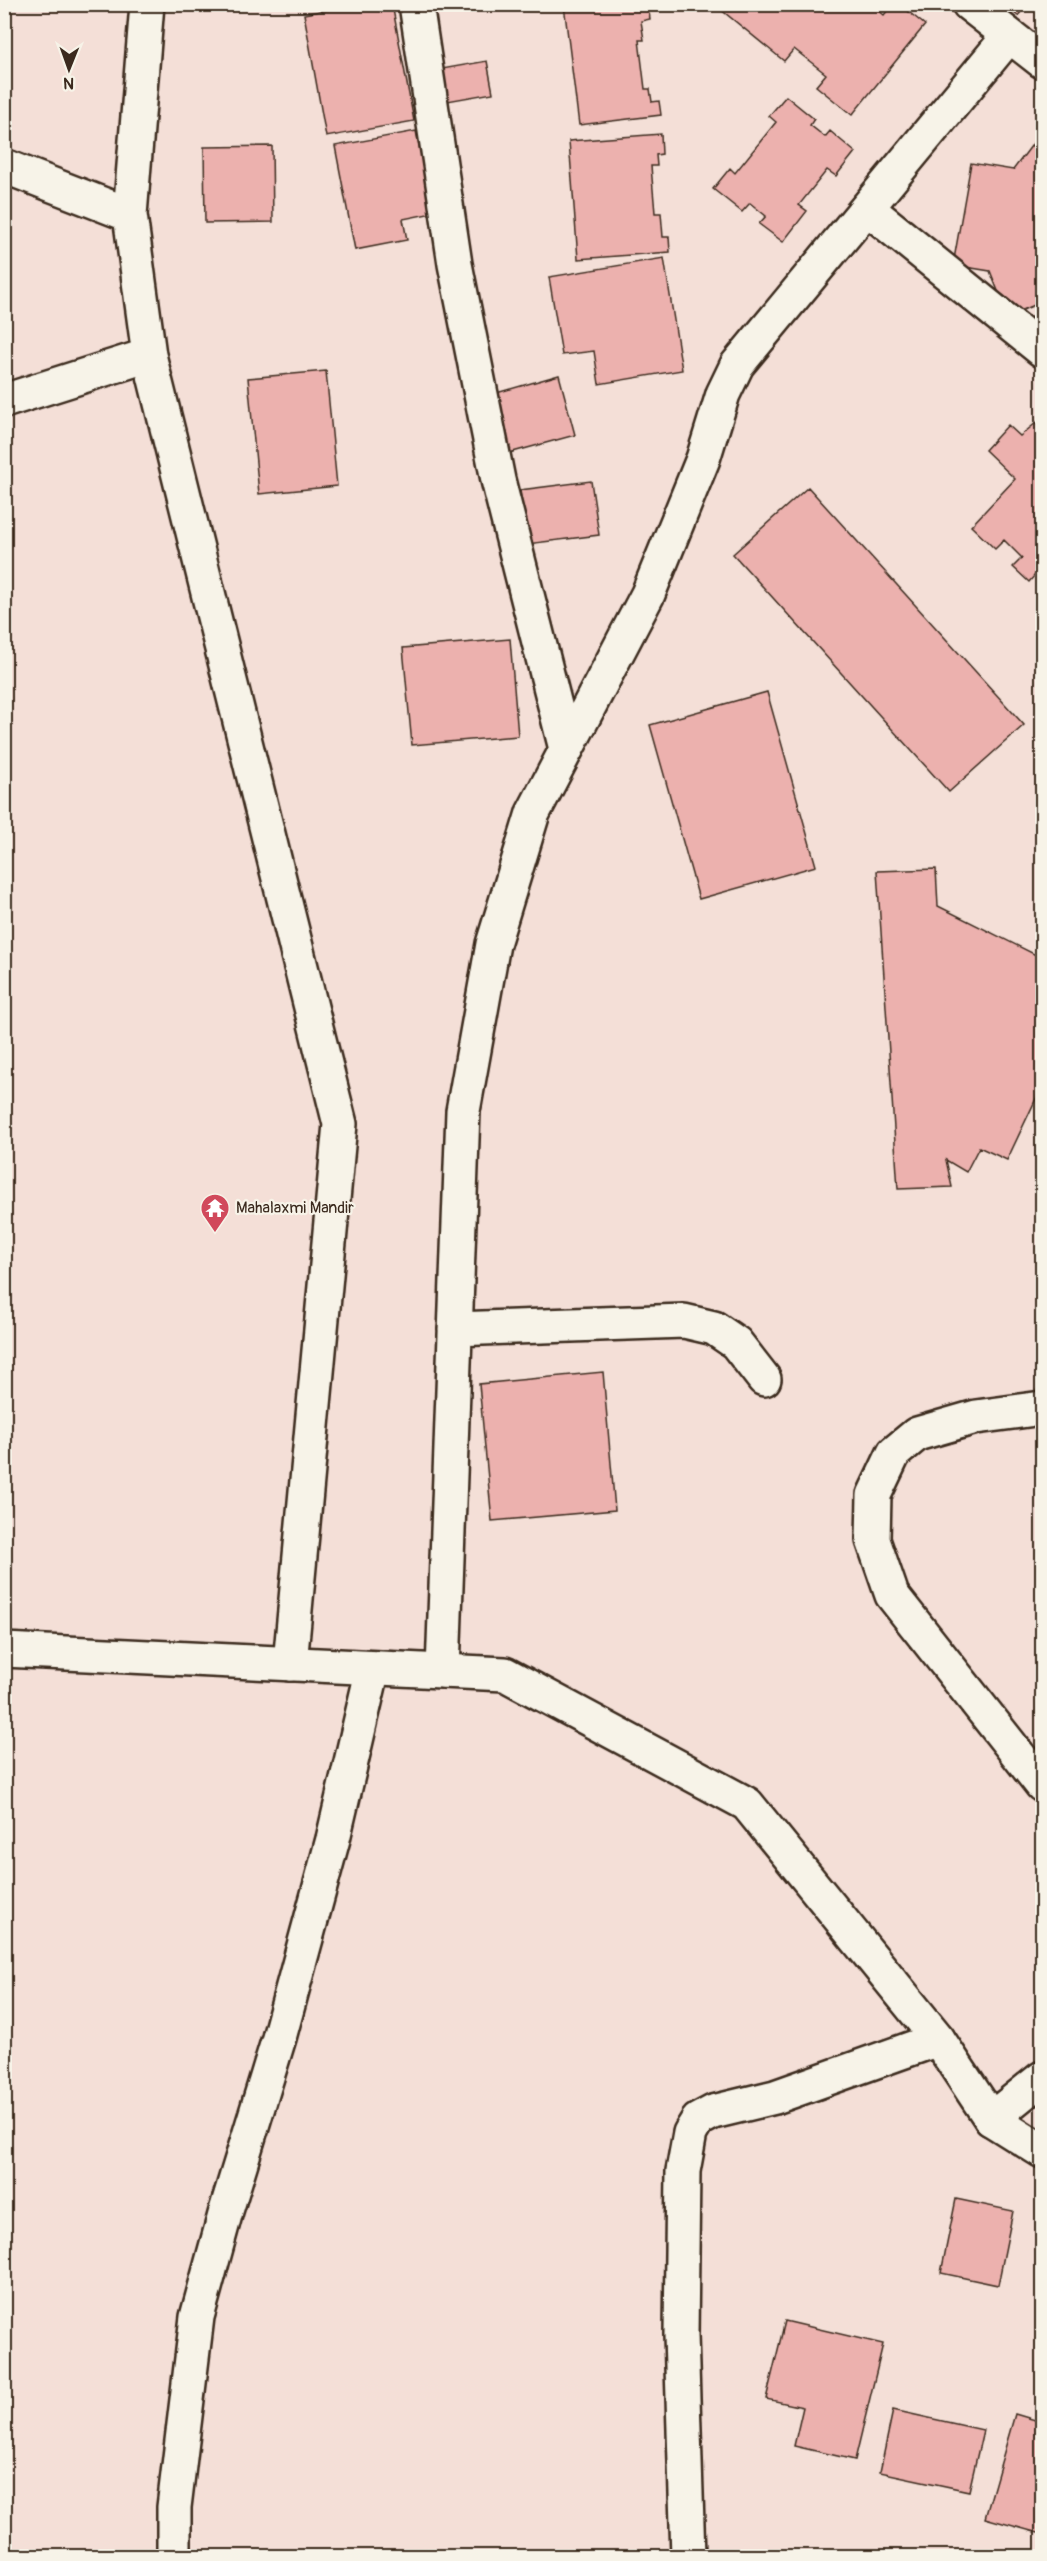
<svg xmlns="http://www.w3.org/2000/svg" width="1047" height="2561" viewBox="0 0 1047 2561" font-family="Pangolin,sans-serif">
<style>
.building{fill:#ecb1ae;stroke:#3b2a1e;stroke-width:1.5}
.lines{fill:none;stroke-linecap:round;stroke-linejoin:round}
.street-casing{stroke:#3b2a1e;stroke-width:38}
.secondary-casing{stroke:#3b2a1e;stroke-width:38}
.street{stroke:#f7f3e8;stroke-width:33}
.secondary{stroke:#f7f3e8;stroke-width:33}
.labels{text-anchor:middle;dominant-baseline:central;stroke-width:4.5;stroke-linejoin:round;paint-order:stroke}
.poi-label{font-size:16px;fill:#3b2a1e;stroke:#f7f3e8;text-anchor:start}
</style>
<rect width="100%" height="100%" fill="#f4dfd7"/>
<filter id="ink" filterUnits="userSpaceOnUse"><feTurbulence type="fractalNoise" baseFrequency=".0167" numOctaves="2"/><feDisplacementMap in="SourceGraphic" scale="12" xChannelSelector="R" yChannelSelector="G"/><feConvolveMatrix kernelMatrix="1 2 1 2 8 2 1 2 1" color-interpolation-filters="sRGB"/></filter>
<g filter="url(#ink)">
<path class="building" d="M357 4H392L414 121 326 137 304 14Z
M648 4 650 19 641 21 644 40H639L645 89H650L652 102 659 101 661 115 579 125 564 5Z
M714 4H871L884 15 893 4H899L925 25 852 115 816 86 826 74 794 49 784 61Z
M1003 4H1027L1018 16Z
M487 61 493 93 442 102 436 70Z
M786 96 814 119 810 125 825 137 830 131 855 152 836 176 827 170 799 205 807 211 783 242 759 224 766 216 750 203 742 212 713 189 730 168 735 173 776 122 769 116Z
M416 131 433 213 403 219 407 240 355 250 335 146Z
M661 134 662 154 656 155 657 166H651L655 213H661L663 237H669L670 252 578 259 569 141Z
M1038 137 1042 141V302L1008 316 990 271 953 265 971 163 1013 170Z
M272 146 273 222 205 223 204 147Z
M664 258 682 370 599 384 594 351 562 355 549 277Z
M326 371 337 486 259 494 248 378Z
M559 375 575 435 509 453 493 394Z
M1042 418V567L1029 582 1013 567 1022 558 1004 540 995 549 971 526 1015 479 985 450 1008 425 1020 436Z
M591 481 599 535 527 544 520 490Z
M808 487 1024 725 949 792 733 554Z
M510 639 518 736 412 745 403 648Z
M767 692 816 866 699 899 650 725Z
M936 869 938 906 1042 958V970L1038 982 1042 985V1086L1007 1160 979 1147 966 1172 946 1160 952 1187 898 1189 877 871Z
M603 1372 615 1510 492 1521 479 1384Z
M956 2199 1013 2211 998 2285 941 2273Z
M785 2321 883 2344 855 2460 794 2446 803 2407 766 2399Z
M893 2410 983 2430 969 2491 880 2472Z
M1015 2414 1042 2422V2534L985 2518Z"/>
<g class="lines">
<g class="street-casing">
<path id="street" d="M147 4 130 215 149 355 340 1124 290 1664
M416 4 455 264 498 480 566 749
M969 4 1042 61
M4 166 130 215
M867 208 1042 350
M4 401 149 355
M455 1329 684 1321 714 1328 736 1343 764 1379
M1042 1408 976 1417 917 1434 894 1453 874 1495 873 1540 892 1595 1042 1785
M443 1671 463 1111 493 944 533 813 648 594 703 459 723 394 737 365 1009 36
M991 2119 1042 2078
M174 2556V2507L197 2317 226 2211 279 2038 333 1839 373 1668
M688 2556 681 2335 683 2171 690 2133 698 2120 713 2112 775 2097 938 2039"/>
</g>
<g class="secondary-casing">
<path id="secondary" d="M4 1650 505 1674 747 1804 938 2039 991 2119 1042 2151"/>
</g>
<use href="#street" class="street"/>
<use href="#secondary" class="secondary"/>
</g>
</g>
<defs>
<g id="temple-pin" transform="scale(1.5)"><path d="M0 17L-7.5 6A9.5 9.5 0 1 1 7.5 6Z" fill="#d1495b" stroke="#f7f3e8"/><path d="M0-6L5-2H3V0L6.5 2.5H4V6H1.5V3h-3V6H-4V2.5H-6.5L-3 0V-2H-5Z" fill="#fff"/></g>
</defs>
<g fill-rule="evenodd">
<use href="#temple-pin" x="215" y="1208"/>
</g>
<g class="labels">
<g class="poi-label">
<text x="236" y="1208">Mahalaxmi Mandir</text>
</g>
</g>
<rect width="1047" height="2561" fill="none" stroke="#f7f3e8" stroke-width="24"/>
<rect x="12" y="12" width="1023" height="2537" fill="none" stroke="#3b2a1e" stroke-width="2" filter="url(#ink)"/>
<g transform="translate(69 69) rotate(181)" stroke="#f7f3e8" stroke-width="4.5" paint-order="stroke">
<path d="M0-4.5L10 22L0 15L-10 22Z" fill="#3b2a1e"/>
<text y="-9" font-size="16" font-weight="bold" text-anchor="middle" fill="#3b2a1e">N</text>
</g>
</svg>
